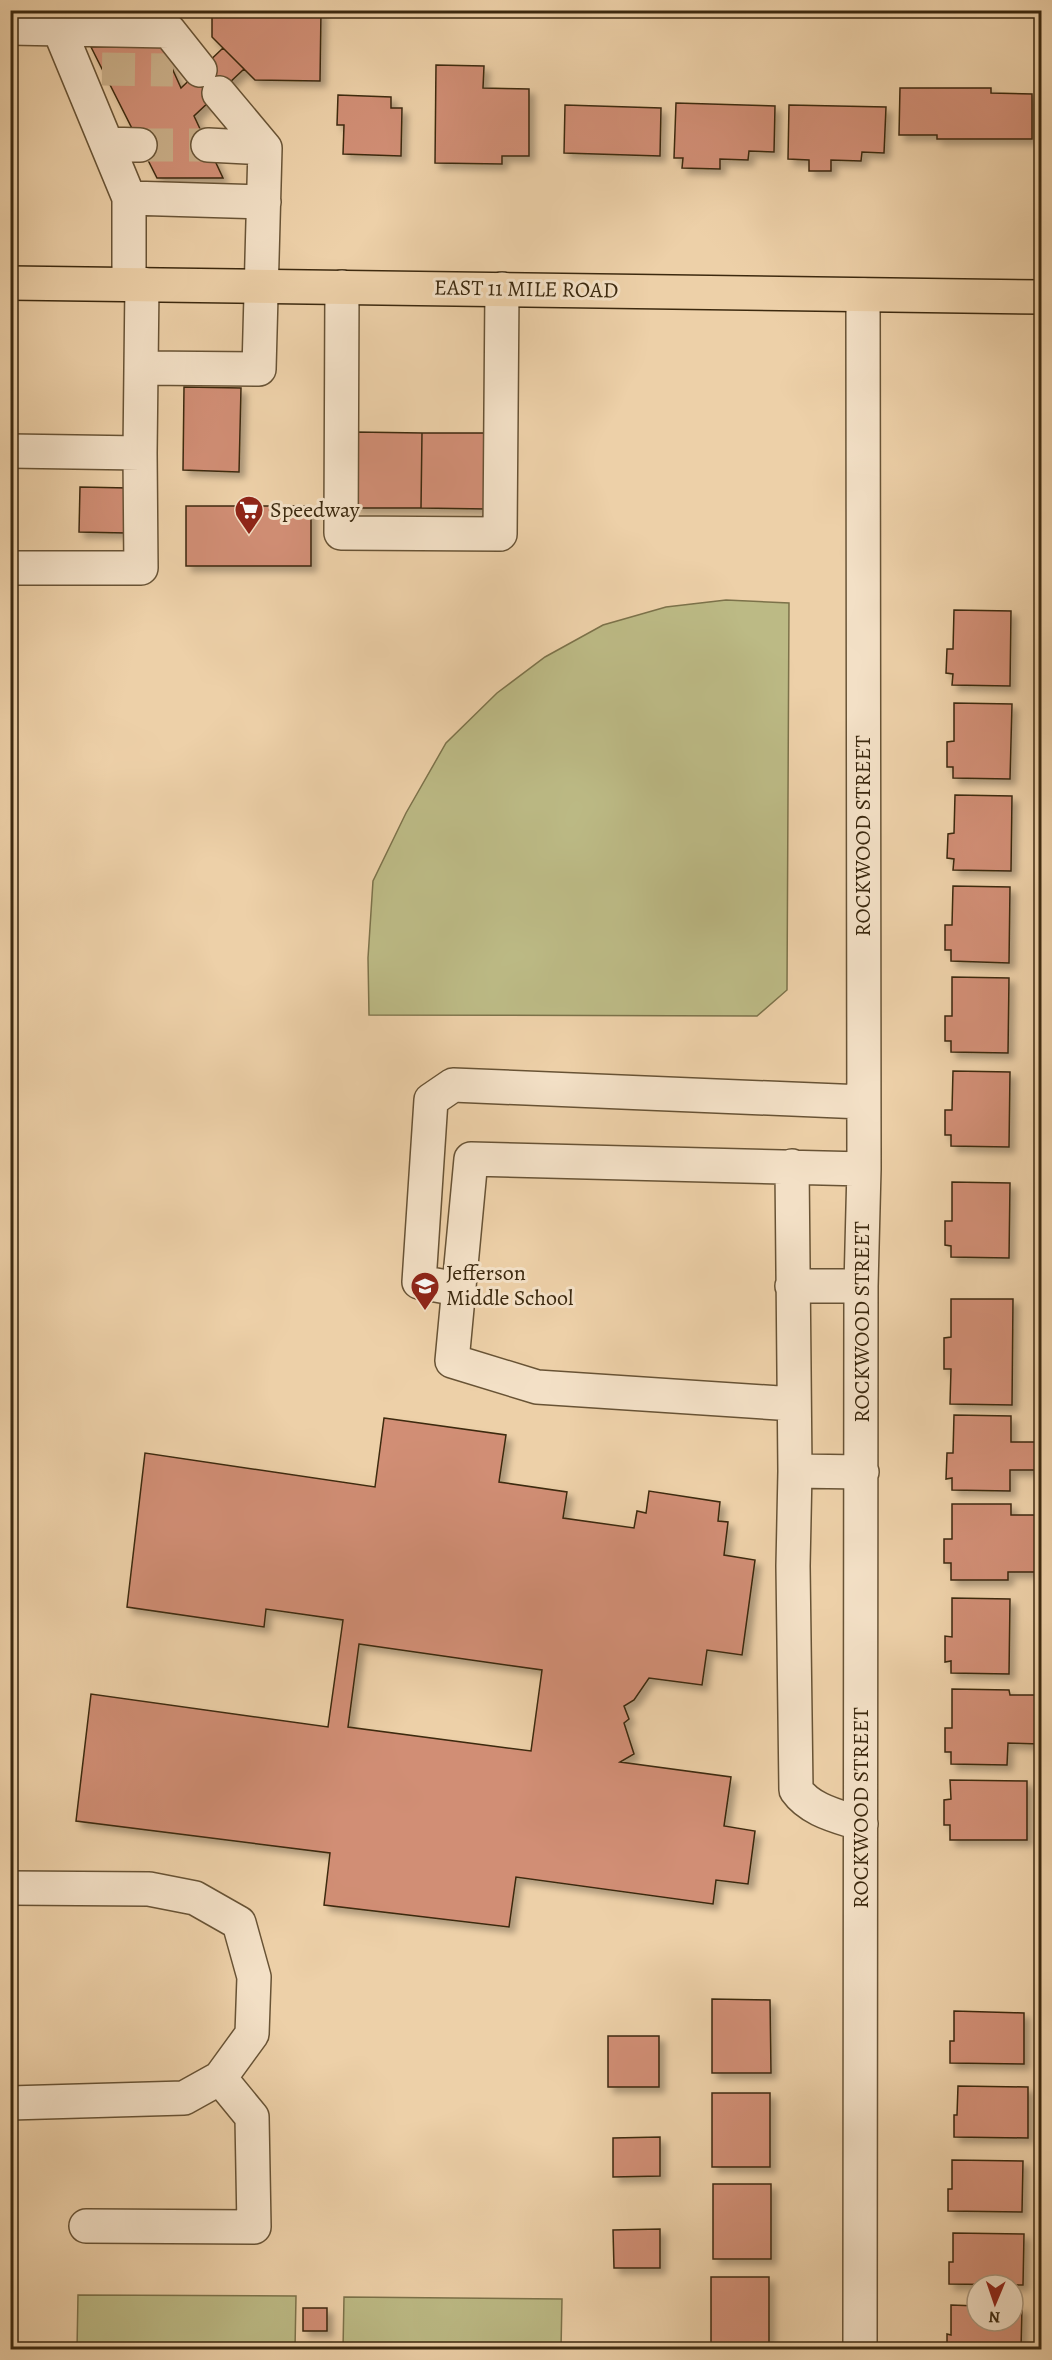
<svg xmlns="http://www.w3.org/2000/svg" width="1052" height="2360" viewBox="0 0 1052 2360" font-family="Alegreya,serif">
<style>
.green{fill:#bcba85;stroke:#7c724a;stroke-width:1.5}
.building{fill:#d18e75;stroke:#3c290f;stroke-width:1.5;fill-rule:evenodd;filter:url(#shadow)}
.lines{fill:none;stroke-linecap:round;stroke-linejoin:round}
.minor-tunnel{stroke:#caaf89;stroke-width:33;stroke-dasharray:33 16;stroke-linecap:butt}
.minor-casing{stroke:#685335;stroke-width:36}
.major-casing{stroke:#3c290f;stroke-width:36}
.minor{stroke:#f3e0c6;stroke-width:33}
.major{stroke:#edd0a8;stroke-width:33}
.labels{text-anchor:middle;dominant-baseline:central;stroke-width:6;stroke-linejoin:round;paint-order:stroke}
.street-label{font-size:22px;fill:#3c290f;stroke:#f3e0c6}
.poi-label{font-size:22px;fill:#3c290f;stroke:#f3e0c6;text-anchor:start}
</style>
<defs>
<filter id="shadow"><feDropShadow dx="5.5" dy="5.5" stdDeviation="3" flood-color="#0004"/></filter>
</defs>
<rect width="100%" height="100%" fill="#edd0a8"/>
<filter id="stains"><feTurbulence type="fractalNoise" baseFrequency=".00333" numOctaves="4"/><feColorMatrix values="0 0 0 0 .2 0 0 0 0 .09 0 0 0 0 .02 0 0 0 .5 -.17"/></filter>
<radialGradient id="worn" r=".72"><stop offset=".6" stop-color="#630" stop-opacity="0"/><stop offset="1" stop-color="#630" stop-opacity=".3"/></radialGradient>
<path class="green" d="M726 600 789 603 787 990 757 1016 369 1015 368 958 373 881 406 813 446 743 497 693 545 657 603 625 666 607Z
M78 2295 296 2296 295 2349H77Z
M344 2297 562 2299 561 2349H343Z"/>
<path class="building" d="M212 10 321 11 320 81 255 80 212 37Z
M162 46 181 88 223 48 244 69 194 116 223 178H157L91 47Z
M436 65 484 66 483 88 529 89V156H502V164L435 163Z
M900 88H991V93L1032 94V139H937V135H899Z
M338 95 391 97V108H402L401 156 343 154 344 125H337Z
M676 103 775 106 774 152 749 151 748 160 720 159V169L682 168 683 158H674Z
M565 105 661 108 660 156 564 153Z
M789 105 886 107 884 153 862 152 861 161 831 160V171H809V160L788 159Z
M184 387 241 388 239 472 183 470Z
M355 432 422 433 421 508H354Z
M422 433H488L487 509 421 508Z
M80 487 128 488 126 533 79 532Z
M186 506H311V566H186Z
M954 610 1011 611 1010 686 952 685 953 674 946 673 947 649H953Z
M954 703 1012 704 1010 779 953 778V767H947V742L954 741Z
M955 795 1012 796 1011 871 953 870 954 859 947 858 948 834 954 833Z
M953 886 1010 887 1009 963 951 961V950H945V925H952Z
M952 977 1009 978 1008 1053 951 1052V1041H945V1016H952Z
M953 1071 1010 1072 1009 1147 951 1146V1135H945V1110H952Z
M952 1182 1010 1183 1009 1258 951 1257V1246L945 1245V1221H952Z
M951 1299H1013L1012 1405 950 1404 951 1369H944V1338L951 1337Z
M954 1415 1011 1416V1442H1037L1036 1470H1010V1491L952 1490V1478L946 1479 947 1453H953Z
M384 1418 506 1435 499 1482 567 1492 563 1518 634 1528 637 1511 646 1513 649 1491 720 1502 718 1521 728 1522 724 1555 755 1560 742 1655 707 1650 702 1685 649 1678 634 1700 624 1706 629 1719 624 1723 634 1754 620 1762 731 1777 724 1826 755 1831 748 1884 716 1880 713 1904 516 1877 509 1927 324 1905 330 1853 76 1821 91 1694 328 1727 343 1620 266 1609 264 1627 127 1607 145 1453 375 1487ZM359 1644 542 1670 531 1751 348 1727Z
M952 1504H1011V1515H1036V1572H1008V1580H951V1563H944V1539H952Z
M952 1598 1010 1599 1009 1674 951 1673V1661L945 1662V1636L952 1637Z
M952 1689 1009 1690 1010 1695H1041L1040 1744 1008 1743 1007 1765 951 1764V1752H945V1728H952Z
M950 1780 1027 1781V1840H950V1825H944V1800L951 1799Z
M712 1999 770 2000 771 2073H712Z
M954 2011 1024 2013V2064L950 2063V2041H954Z
M608 2036H659V2087H608Z
M958 2086 1028 2087V2138L954 2137V2115H957Z
M712 2093H770V2167H712Z
M660 2137V2176L613 2177V2138Z
M952 2160 1023 2161 1022 2212 948 2211V2189H952Z
M713 2184H771V2259H713Z
M660 2229V2268H614L613 2230Z
M953 2233 1024 2234 1023 2285 949 2284V2262H953Z
M711 2277H769V2350H711Z
M951 2305 977 2306V2321H1013V2307H1022L1021 2350H947V2334L951 2335Z
M303 2308H327V2331H303Z"/>
<g class="lines">
<path class="minor-tunnel" d="M102 69 173 70
M140 145H208"/>
<g class="minor-casing">
<path id="minor" d="M10 28 169 31 200 70
M59 29 129 198V284
M107 144 140 145
M208 145 265 148
M129 198 264 202
M342 287 341 533 500 534 502 289
M142 368 259 369 265 148 219 93
M10 451 140 453 141 568H10
M140 453 142 284
M792 1166 795 1471 793 1566 796 1790C811 1811 838 1816 861 1824
M792 1286H861
M458 1289 419 1282 431 1100 453 1085 863 1102
M794 1404 537 1387 452 1361 471 1159 864 1169
M795 1471 862 1472
M10 1888 149 1889 195 1898 239 1923 254 1977 252 2034 220 2078 184 2098 10 2103
M86 2226 254 2227 252 2117 220 2078
M860 2350 861 1286 864 1169 863 295"/>
</g>
<g class="major-casing">
<path id="major" d="M10 283 1042 297"/>
</g>
<use href="#minor" class="minor"/>
<use href="#major" class="major"/>
</g>
<defs>
<g id="supermarket-pin" transform="scale(1.5)"><path d="M0 17L-7.5 6A9.5 9.5 0 1 1 7.5 6Z" fill="#8f2418" stroke="#f3e0c6"/><path d="M-6-5.5h2.5l.6 2H6L4.5 2H-2.5L-4.4-4H-6ZM-1.5 3.2a1.3 1.3 0 1 0 .1 0ZM3 3.2a1.3 1.3 0 1 0 .1 0Z" fill="#fff"/></g>
<g id="school-pin" transform="scale(1.5)"><path d="M0 17L-7.5 6A9.5 9.5 0 1 1 7.5 6Z" fill="#8f2418" stroke="#f3e0c6"/><path d="M0-5L7-2L0 1L-7-2ZM-4 1L0 2.5L4 1V4Q0 6-4 4Z" fill="#fff"/></g>
</defs>
<g fill-rule="evenodd">
<use href="#supermarket-pin" x="249" y="510"/>
<use href="#school-pin" x="425" y="1286"/>
</g>
<g class="labels">
<g class="street-label">
<text transform="translate(526 289) rotate(1)">EAST 11 MILE ROAD</text>
<text transform="translate(863 836) rotate(-90)">ROCKWOOD STREET</text>
<text transform="translate(862 1322) rotate(-90)">ROCKWOOD STREET</text>
<text transform="translate(861 1808) rotate(-90)">ROCKWOOD STREET</text>
</g>
<g class="poi-label">
<text x="270" y="510">Speedway</text>
<text x="446" y="1273">Jefferson<tspan x="446" dy="25">Middle School</tspan></text>
</g>
</g>
<rect width="1052" height="2360" fill="none" stroke="#edd0a8" stroke-width="36"/>
<rect x="12" y="12" width="1028" height="2336" fill="none" stroke="#3c290f" stroke-width="3"/>
<rect x="18" y="18" width="1016" height="2324" fill="none" stroke="#3c290f" stroke-width="1.5"/>
<g transform="translate(995 2303) rotate(182)"><circle r="28" fill="#f3e0c6" stroke="#aa977d" stroke-width="1.5"/>
<path d="M0-4.5L10 22L0 15L-10 22Z" fill="#8f2418"/>
<text y="-9" font-size="16" font-weight="bold" text-anchor="middle" fill="#3c290f">N</text>
</g>
<rect width="100%" height="100%" filter="url(#stains)"/>
<rect width="100%" height="100%" fill="url(#worn)"/>
</svg>
